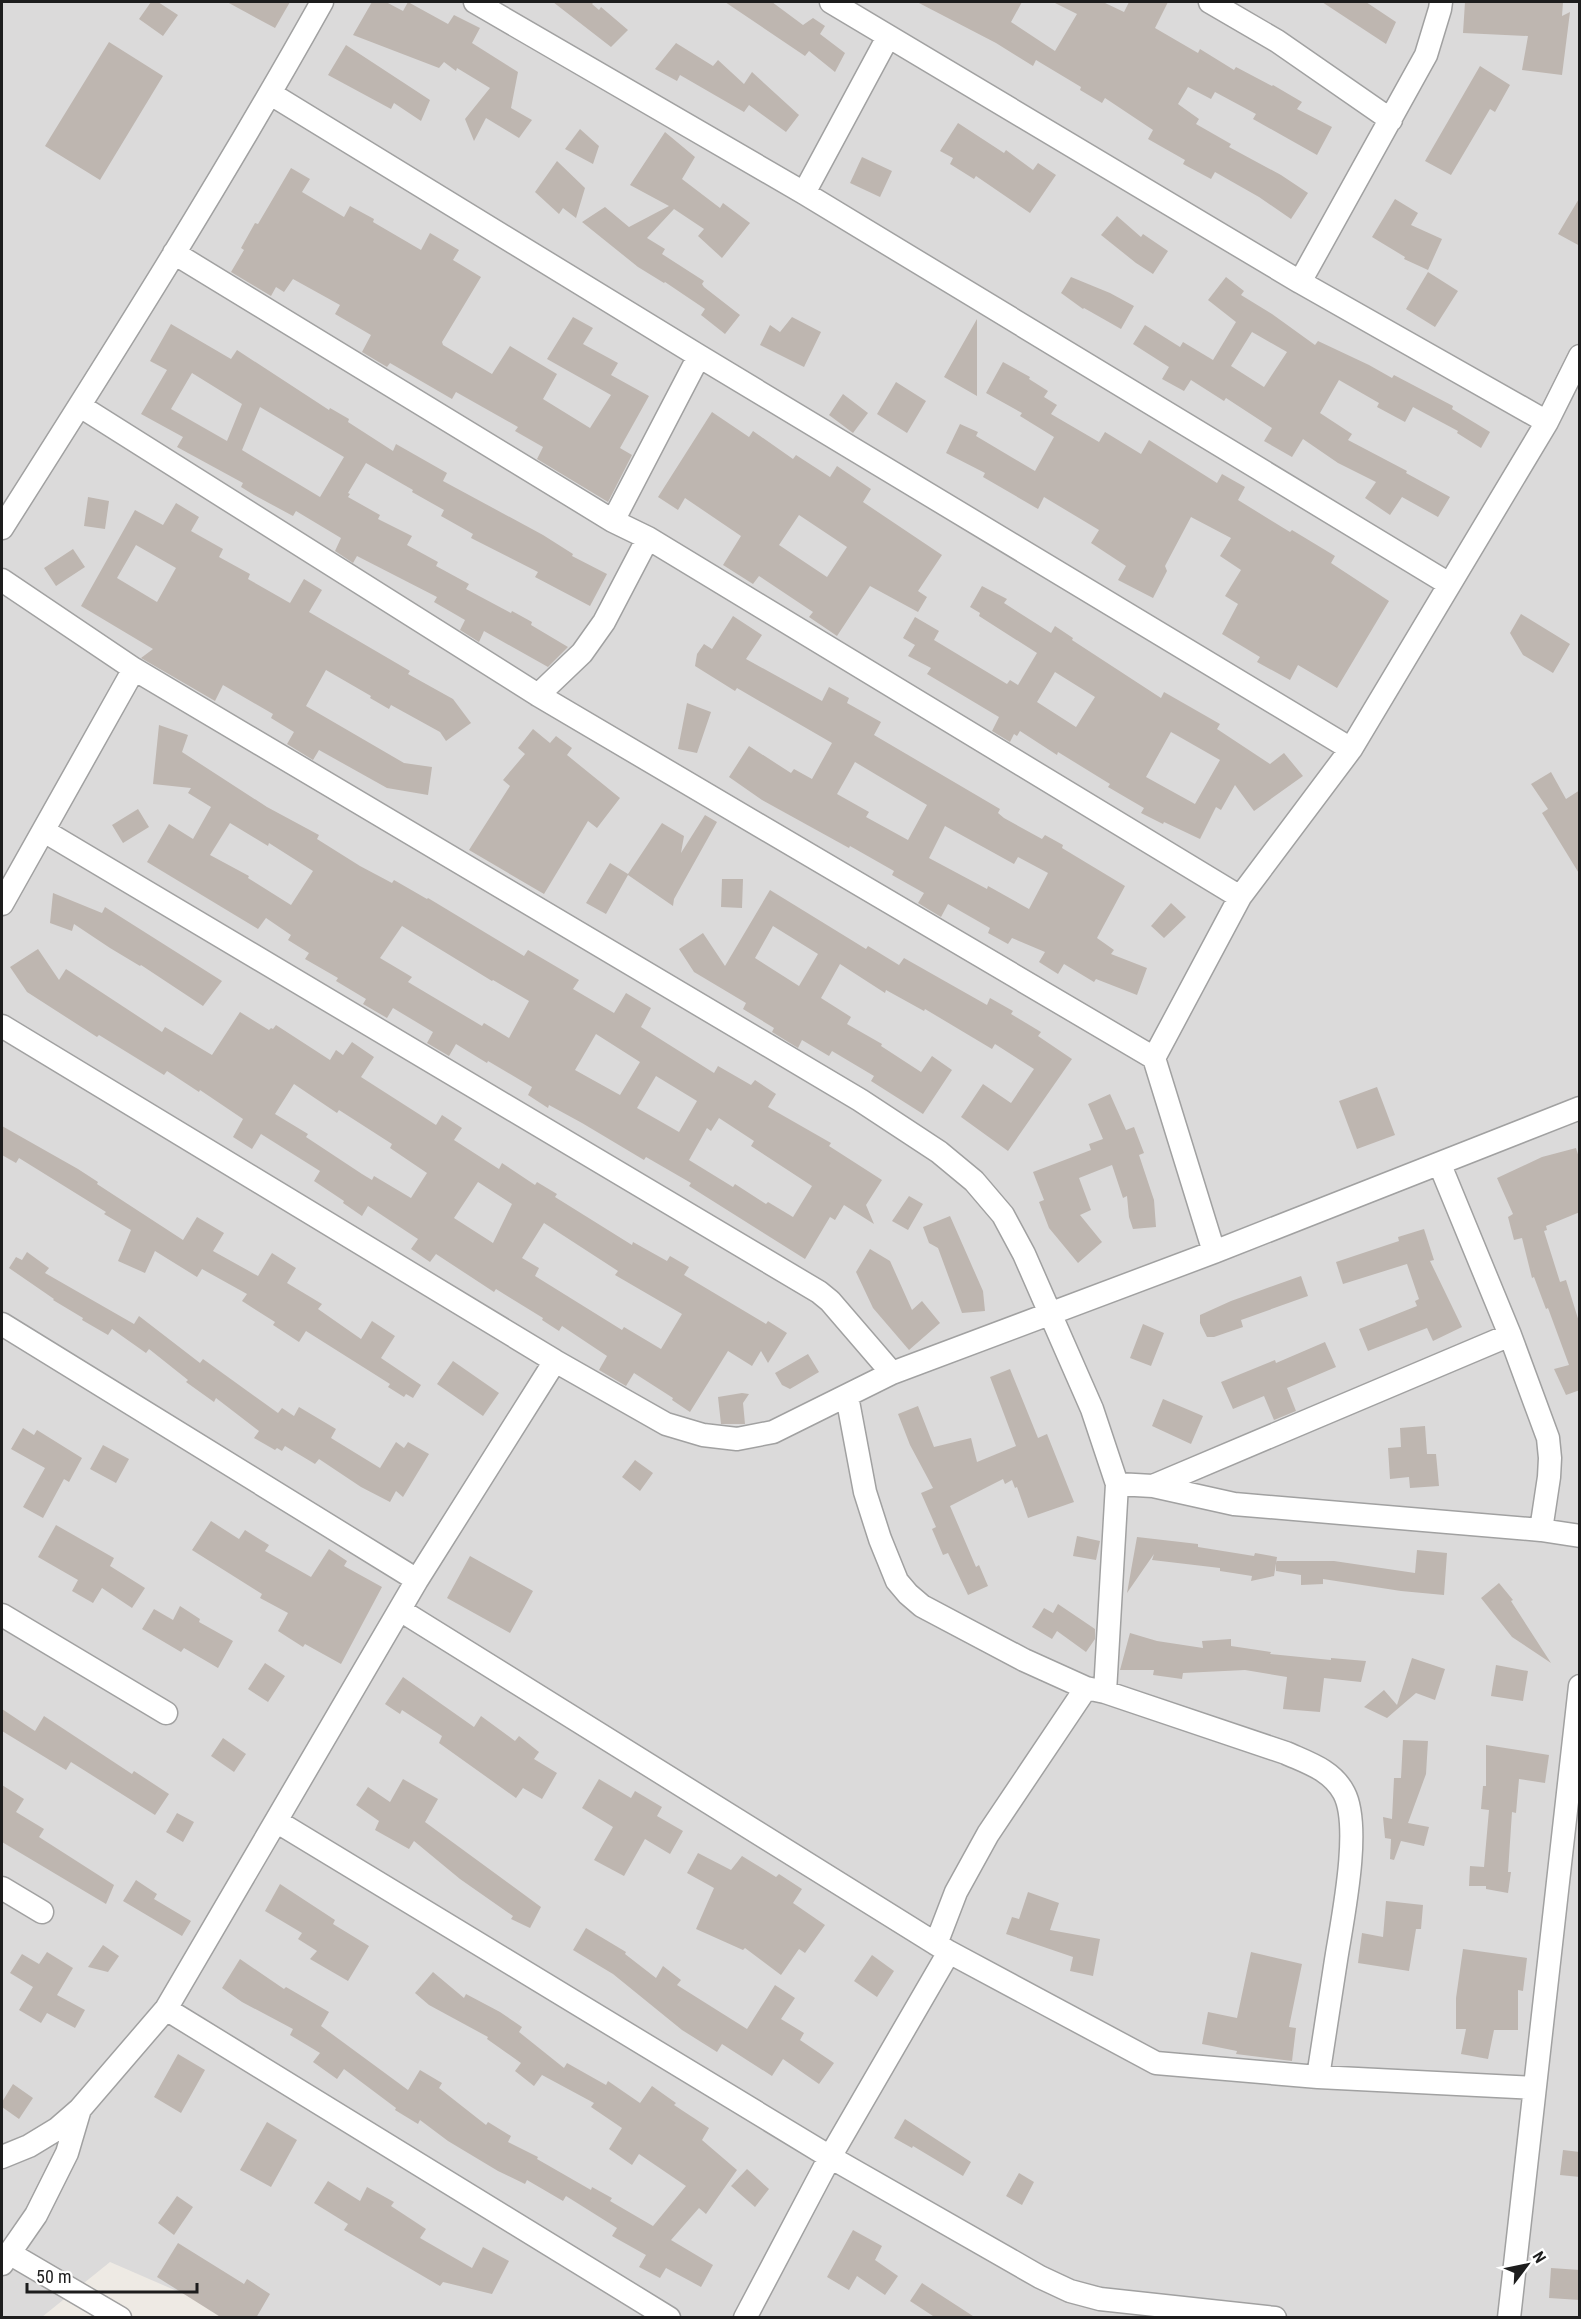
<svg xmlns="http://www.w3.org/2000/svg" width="1581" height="2319" viewBox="0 0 1581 2319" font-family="'Roboto Condensed',sans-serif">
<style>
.residential{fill:#dbdada}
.building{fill:#beb6b0;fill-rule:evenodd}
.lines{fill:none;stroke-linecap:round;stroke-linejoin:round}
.street-casing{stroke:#a1a1a1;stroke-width:25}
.street{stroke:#fff;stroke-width:22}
</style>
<rect width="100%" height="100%" fill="#eeeae4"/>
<path class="residential" d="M2 2H1579V2317L239 2318 110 2262 42 2317 2 2318Z"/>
<path class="building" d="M151 2H158L178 15 163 36 139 19Z
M227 2H290L275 28Z
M372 2H386L403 11 408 2 448 24 454 15 480 28 472 43 518 72 511 108 532 120 519 138 486 118 474 141 465 119 490 88 457 68 456 71 444 62 439 68 353 35Z
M553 2H594L592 4 599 10 601 7 628 30 611 47Z
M725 2H772L803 25 813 18 825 26 820 34 845 53 835 72 809 51 805 56Z
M917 2H1022L1011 22 1055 51 1077 14 1053 2H1103L1124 12 1129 2H1168L1155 28 1198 53 1200 49 1234 70 1236 67 1272 86 1273 85 1302 102 1297 109 1332 127 1317 155 1253 119 1256 114 1215 92 1211 99 1188 87 1178 104 1199 119 1196 124 1231 144 1229 147 1281 175 1308 193 1291 219 1259 197 1215 172 1211 179 1183 164 1185 160 1148 139 1153 130 1105 98 1102 103 1080 90 1081 87 1036 60 1033 66 996 43Z
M1322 2H1366L1396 22 1386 44Z
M1465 2H1563L1562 16 1570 12 1562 75 1522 70 1528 36 1463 33Z
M109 42 163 76 100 180 45 146Z
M676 43 713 66 718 60 744 84 752 72 799 115 786 132 749 105 744 112 680 75 677 81 655 69Z
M346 45 430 100 421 121 394 103 391 109 328 75Z
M1480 66 1510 85 1495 112 1490 109 1451 175 1425 161Z
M958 123 1004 153 1006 150 1033 170 1038 163 1056 175 1030 213 976 176 974 179 950 164 953 158 940 151Z
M580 129 599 146 593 164 565 149Z
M665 132 695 157 682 179 720 208 723 203 750 223 722 258 698 236 704 229 674 209 647 238 665 249 662 254 704 281 702 284 704 287 740 315 725 334 701 315 705 309 665 282 664 283 638 267 582 222 605 207 629 227 669 206 630 185Z
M862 157 892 171 880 197 850 183Z
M557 161 585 188 576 218 563 208 559 214 535 192Z
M291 168 310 179 302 192 344 217 350 206 374 219 373 222 421 250 430 233 459 250 453 260 481 277 442 342 443 345 492 374 510 346 557 374 543 399 590 428 611 395 547 359 573 317 593 328 583 344 618 363 611 375 649 396 620 448 632 455 608 502 537 459 543 447 515 431 518 427 456 392 452 399 390 363 387 367 362 352 371 335 335 314 340 305 293 279 284 292 276 287 271 296 231 272 244 250 241 248 255 223 258 224Z
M1580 197V246L1558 234Z
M1395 199 1418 213 1411 225 1442 239 1428 270 1404 259 1405 257 1372 237Z
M1117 216 1141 237 1143 234 1168 251 1153 274 1136 263 1101 235Z
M1428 272 1458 291 1435 327 1406 309Z
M1071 277 1110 293 1134 306 1121 329 1084 308 1083 309 1061 293Z
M1226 277 1244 291 1241 295 1272 314 1315 345 1318 341 1369 365 1392 378 1394 375 1453 406 1452 409 1490 432 1481 448 1457 433 1458 431 1413 407 1405 422 1377 407 1379 403 1339 380 1320 413 1352 434 1348 440 1407 471 1406 473 1450 497 1438 517 1402 497 1390 515 1365 498 1376 482 1338 463 1303 439 1292 457 1264 441 1272 428 1226 398 1224 401 1191 380 1184 391 1162 379 1169 367 1133 344 1145 325 1180 347 1183 342 1213 360 1236 322 1208 300ZM1252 332 1287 352 1264 387 1231 366Z
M792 317 821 332 804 367 760 345 770 325 780 332Z
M977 319V396L944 377Z
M171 324 231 359 237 350 329 410 330 408 349 419 348 422 393 451 396 444 447 473 443 481 543 535 573 554 572 556 607 574 590 606 535 577 538 572 471 538 473 534 441 516 444 510 412 492 413 490 366 463 348 493 350 494 348 497 380 515 378 519 412 536 407 545 438 562 436 566 469 584 466 589 511 613 512 611 532 622 531 625 568 647 548 667 484 631 479 642 460 630 465 620 434 602 437 597 357 556 353 563 335 551 341 538 296 511 293 516 254 495 241 487 243 483 177 447 183 437 141 414 167 370 150 361ZM192 373 242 404 227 441 171 409ZM260 407 344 457 320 497 242 450Z
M1003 362 1030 377 1029 379 1048 391 1044 397 1057 405 1051 414 1099 442 1105 432 1141 454 1149 440 1217 483 1222 474 1245 487 1238 500 1290 532 1292 530 1335 556 1331 563 1389 601 1337 688 1298 665 1290 680 1257 662 1260 657 1222 634 1238 604 1225 596 1241 570 1220 556 1231 538 1191 517 1165 566 1167 571 1153 598 1118 580 1126 566 1091 543 1099 530 1044 497 1038 509 983 477 985 473 946 453 960 424 978 432 976 436 1035 471 1054 437 1020 416 1022 413 986 393Z
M896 382 926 401 907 433 877 414Z
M843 394 868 413 853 433 829 415Z
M712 412 749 437 753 431 793 459 796 455 830 477 837 466 871 489 863 502 942 555 918 591 927 597 918 612 870 586 837 636 809 617 813 612 759 576 753 584 723 565 741 536 685 498 678 510 658 497ZM799 515 847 547 827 577 779 545Z
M88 497 109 501 105 529 84 526Z
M176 503 199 517 191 531 223 549 219 557 250 574 248 579 290 603 304 579 322 590 309 612 410 671 408 674 453 699 471 723 446 741 440 732 391 705 389 709 370 698 371 696 326 670 306 706 404 763 432 767 428 795 387 788 319 750 313 760 287 744 294 732 271 718 273 714 223 685 215 701 141 658 153 649 81 606 135 510 163 525ZM136 545 176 568 157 602 117 578Z
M73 549 85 567 56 586 44 568Z
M982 586 1007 599 1004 603 1051 633 1055 626 1073 638 1072 640 1161 698 1164 692 1220 724 1217 729 1270 764 1284 753 1303 776 1254 811 1235 785 1221 810 1216 807 1200 839 1164 822 1163 824 1141 813 1144 808 1108 787 1110 784 1058 752 1057 755 1020 731 1017 736 1014 734 1010 742 992 731 999 717 927 674 931 668 908 656 915 645 903 638 915 617 939 631 934 640 1007 684 1010 680 1018 685 1037 653 979 616 980 613 970 607ZM1055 672 1095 697 1076 727 1037 702ZM1171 732 1220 760 1195 804 1146 777Z
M1521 614 1570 644 1553 673 1523 655 1510 633Z
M733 616 762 635 746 659 822 701 829 687 849 698 847 703 881 722 874 735 1000 809 998 813 1004 818 1042 839 1045 835 1063 845 1062 848 1125 886 1097 938 1114 950 1111 954 1147 968 1137 995 1096 979 1094 982 1064 964 1058 974 1039 962 1045 952 1012 938 1008 944 988 933 990 928 948 904 941 917 918 903 924 893 892 875 894 871 850 846 849 848 762 800 729 777 749 746 791 773 794 769 812 779 832 743 737 688 735 691 695 666 697 654 704 644 712 649ZM855 762 927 805 908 840 866 817 869 812 837 794ZM945 826 1014 864 1018 857 1048 873 1029 909 988 886 987 889 929 858Z
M687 703 711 712 697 753 678 749Z
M159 725 188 735 182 752 267 807 319 835 317 839 360 866 392 883 394 880 427 899 428 898 524 956 528 950 579 980 573 989 614 1013 626 993 651 1008 641 1027 714 1073 718 1066 751 1085 755 1080 776 1094 768 1107 831 1143 829 1146 882 1180 866 1205 874 1224 844 1205 835 1220 830 1217 805 1259 689 1186 691 1183 646 1157 644 1160 582 1123 549 1105 548 1108 528 1095 532 1087 488 1061 487 1063 456 1044 449 1056 427 1043 433 1032 393 1008 387 1018 363 1004 366 999 336 981 338 978 305 959 309 953 288 940 291 935 266 918 258 929 147 862 169 824 193 839 211 807 188 793 191 788 153 784ZM230 823 268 846 269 843 313 871 291 905 248 878 249 876 210 855ZM402 926 492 981 493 980 529 1001 509 1038 484 1023 482 1026 408 982 412 977 380 958ZM596 1034 640 1062 620 1095 575 1070ZM656 1076 697 1101 679 1132 637 1108ZM719 1118 754 1141 751 1146 812 1186 793 1217 768 1202 766 1204 735 1184 733 1187 689 1160 707 1128 711 1131Z
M533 729 550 743 556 736 572 748 567 755 620 798 597 828 588 821 544 894 469 850 510 786 503 780 525 754 518 748Z
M1551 772 1566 799 1580 790V875L1542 813 1548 809 1531 784Z
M138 809 149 827 123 843 112 825Z
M705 815 717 822 674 899 673 906 628 875 606 914 586 903 610 863 628 874 662 823 684 836 681 853Z
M722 879H743L742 908 721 907Z
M770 890 866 949 868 946 899 965 904 958 987 1005 990 998 1013 1011 1011 1014 1041 1032 1038 1036 1072 1059 1008 1151 961 1117 983 1084 1011 1103 1034 1069 995 1044 992 1049 925 1009 924 1011 886 990 885 993 840 964 821 998 851 1017 847 1024 882 1044 881 1046 921 1072 932 1056 952 1070 923 1114 871 1081 874 1076 832 1051 829 1056 802 1040 798 1048 772 1032 774 1028 743 1009 746 1003 694 972 679 949 703 933 725 966ZM773 926 818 954 799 986 755 958Z
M53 893 102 913 105 907 222 981 203 1006 141 965 140 966 110 948 74 924 72 931 50 923Z
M1171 903 1186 917 1164 938 1151 926Z
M38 949 59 980 66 969 162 1032 165 1027 212 1055 240 1012 269 1030 271 1028 273 1029 276 1025 330 1060 336 1050 343 1055 352 1042 374 1057 361 1077 436 1125 442 1115 462 1128 454 1140 499 1169 502 1163 535 1185 537 1182 557 1194 555 1197 632 1245 633 1242 667 1261 670 1256 689 1267 684 1275 766 1324 768 1321 787 1333 768 1363 761 1351 752 1366 728 1351 690 1412 672 1400 673 1398 634 1373 626 1386 599 1370 607 1356 562 1326 559 1331 542 1320 543 1318 496 1289 494 1292 436 1254 430 1262 411 1249 418 1239 368 1206 362 1216 343 1203 344 1201 314 1181 320 1171 261 1134 252 1149 233 1137 243 1119 200 1090 199 1092 167 1071 164 1075 99 1035 97 1037 27 992 10 967ZM294 1084 337 1113 339 1110 392 1144 390 1148 427 1173 411 1198 374 1176 372 1180 362 1174 306 1137 308 1134 275 1114ZM478 1182 512 1204 493 1243 454 1218ZM544 1223 618 1271 615 1275 682 1314 661 1349 624 1327 622 1330 535 1276 539 1268 522 1258Z
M1377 1087 1395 1135 1357 1149 1339 1101Z
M1110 1094 1126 1130 1134 1127 1144 1153 1139 1155 1154 1200 1156 1227 1133 1229 1129 1217 1127 1196 1123 1198 1112 1165 1079 1178 1091 1210 1080 1215 1102 1242 1078 1263 1049 1228 1039 1202 1044 1200 1033 1172 1091 1150 1089 1144 1103 1139 1088 1104Z
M2 1126 78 1169 98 1182 97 1184 183 1240 197 1217 224 1233 213 1251 258 1276 272 1253 296 1268 287 1283 322 1304 318 1309 361 1339 372 1321 395 1336 381 1358 421 1385 413 1398 406 1394 404 1397 388 1387 390 1384 306 1331 299 1342 273 1325 275 1322 242 1301 247 1294 202 1269 197 1277 155 1251 145 1273 118 1261 131 1230 104 1214 106 1212 19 1158 16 1163 2 1155Z
M1576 1148 1580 1161V1212L1546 1226 1547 1230 1544 1231 1560 1282 1566 1280 1580 1325V1390L1566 1395 1554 1369 1569 1365 1548 1308 1546 1309 1534 1277 1532 1278 1522 1238 1514 1240 1508 1217 1513 1214 1497 1178 1542 1157Z
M909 1196 923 1204 908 1230 892 1221Z
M950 1216 983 1291 985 1311 962 1313 938 1248 929 1243 923 1227Z
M1424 1229 1434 1260 1430 1261 1462 1327 1433 1341 1427 1328 1368 1351 1359 1329 1417 1306 1415 1301 1419 1299 1407 1264 1343 1284 1336 1262 1399 1241 1398 1237Z
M870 1249 890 1261 912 1310 922 1301 940 1323 909 1350 873 1308 856 1272Z
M27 1252 49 1268 45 1273 134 1324 139 1316 200 1363 203 1359 278 1413 282 1408 294 1416 299 1407 336 1429 331 1438 380 1468 396 1442 404 1448 408 1442 429 1454 403 1497 396 1491 390 1502 361 1487 319 1459 315 1464 285 1446 282 1451 277 1448 275 1450 254 1438 259 1431 216 1398 214 1402 186 1382 188 1380 149 1349 146 1353 112 1329 108 1335 82 1320 83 1318 53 1300 54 1299 9 1268 16 1257 22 1260Z
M1301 1276 1308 1296 1241 1320 1243 1327 1214 1337H1207L1200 1323V1315L1231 1301Z
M1143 1324 1164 1333 1151 1366 1130 1358Z
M1325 1342 1336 1367 1287 1388 1296 1411 1274 1420 1264 1396 1233 1409 1221 1382 1275 1360 1276 1363Z
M808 1354 819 1372 790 1389 782 1385 775 1373Z
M453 1361 499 1393 483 1416 437 1384Z
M1010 1369 1038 1438 1047 1434 1074 1502 1028 1518 1017 1487 1015 1488 1012 1480 1005 1484 1003 1479 950 1506 976 1567 979 1565 988 1586 968 1595 948 1553 943 1555 932 1529 936 1527 921 1493 933 1488 910 1445 898 1414 918 1406 934 1447 971 1438 977 1462 1016 1446 990 1377Z
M742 1393 749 1394 743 1403 745 1424H721L718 1397Z
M1163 1399 1203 1416 1191 1444 1152 1426Z
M1425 1426 1427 1454H1436L1439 1486 1410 1488 1409 1477 1390 1479 1388 1448 1401 1447 1400 1428Z
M23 1428 34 1435 37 1430 82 1458 69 1482 64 1479 43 1518 23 1507 45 1468 11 1449Z
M103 1445 129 1459 116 1483 90 1469Z
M635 1460 653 1473 640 1491 622 1477Z
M211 1521 239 1539 245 1530 269 1545 265 1551 311 1577 329 1549 347 1561 344 1566 382 1587 341 1664 305 1644 303 1647 278 1631 288 1613 260 1598 262 1594 192 1550Z
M56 1525 114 1558 110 1566 145 1588 132 1608 102 1588 93 1603 72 1591 78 1580 38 1557Z
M1077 1536 1100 1541 1096 1560 1073 1556Z
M1137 1537 1198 1544V1547L1254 1556 1255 1553 1277 1557 1274 1576 1251 1581 1252 1576 1220 1571V1568L1152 1560 1154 1554 1127 1593Z
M1417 1550 1447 1553 1444 1595 1401 1591 1323 1579V1584L1301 1585V1575L1276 1571V1561H1334L1415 1573Z
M470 1556 533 1591 510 1633 447 1598Z
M1499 1583 1513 1600 1511 1601 1551 1663 1512 1637 1481 1598Z
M1058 1604 1095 1629V1639L1086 1652 1057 1631 1052 1639 1032 1627 1044 1608 1053 1613Z
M180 1606 200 1619 199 1622 233 1641 218 1668 184 1648 181 1652 142 1629 154 1609 173 1620Z
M1130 1633 1157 1641 1203 1648 1202 1641 1231 1639V1646L1271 1652 1270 1654 1331 1660V1658L1366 1661 1361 1682 1324 1678 1320 1712 1283 1709 1287 1677 1245 1670 1183 1673 1182 1679 1153 1675 1154 1670H1120Z
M1412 1658 1445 1669 1435 1700 1416 1693 1387 1718 1364 1707 1384 1690 1397 1705Z
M265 1663 285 1676 268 1702 248 1689Z
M1496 1665 1528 1671 1523 1701 1491 1696Z
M403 1677 474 1727 481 1716 515 1741 519 1736 539 1752 534 1759 557 1773 542 1799 523 1788 516 1798 439 1743 442 1736 402 1710 400 1714 385 1704Z
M2 1709 35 1731 44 1716 132 1774 134 1771 169 1794 155 1815 71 1762 66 1770 2 1731Z
M223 1738 246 1754 234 1772 211 1756Z
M1403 1740 1428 1741 1426 1774 1408 1823 1429 1827 1424 1846 1401 1841 1394 1860 1390 1859 1391 1839 1385 1838 1383 1817 1392 1819 1394 1778H1401Z
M1486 1745 1549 1755 1545 1783 1519 1779 1516 1813 1512 1812 1508 1872H1511L1508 1893 1486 1889V1886H1469L1470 1866 1484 1867 1489 1810 1481 1809 1483 1786H1486Z
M403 1779 438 1799 425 1822 541 1907 530 1928 511 1919 513 1916 460 1879 414 1841 409 1849 375 1830 379 1821 356 1805 368 1787 390 1802Z
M599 1779 631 1798 635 1791 662 1807 657 1816 683 1831 670 1854 645 1839 624 1876 594 1860 613 1827 582 1808Z
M2 1785 24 1799 16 1812 44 1829 39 1837 114 1885 106 1904 2 1842Z
M177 1813 194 1822 183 1842 166 1832Z
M698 1853 731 1870 742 1856 776 1877 779 1874 802 1889 793 1903 825 1925 805 1953 799 1949 781 1975 745 1948 743 1950 696 1929 714 1888 687 1873Z
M136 1880 157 1894 154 1899 191 1921 182 1936 123 1901Z
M280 1884 335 1920 333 1924 369 1946 348 1981 310 1959 317 1951 298 1939 302 1933 265 1911Z
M1028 1892 1059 1903 1050 1930 1100 1939 1093 1976 1070 1971 1073 1957 1006 1934 1012 1917 1019 1919Z
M1386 1901 1423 1905 1421 1929H1416L1409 1971 1358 1963 1362 1933 1383 1937Z
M586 1928 626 1952 625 1954 656 1978 663 1966 681 1980 677 1985 747 2029 775 1985 795 1998 781 2019 804 2033 800 2040 834 2063 819 2084 783 2059 772 2076 722 2044 717 2052 682 2030 613 1974 573 1950Z
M103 1945 119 1956 108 1972 88 1967Z
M1463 1949 1527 1958 1523 1991 1518 1990V2030H1494L1488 2059 1461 2054 1466 2029H1456V1998Z
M47 1952 73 1968 57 1995 85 2010 75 2028 47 2013 41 2023 19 2010 33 1987 10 1973 22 1954 39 1964Z
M1251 1952 1302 1964 1289 2027 1296 2028 1292 2061 1236 2054 1237 2051 1202 2044 1208 2012 1237 2018Z
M872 1955 894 1971 877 1997 854 1981Z
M240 1959 284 1989 286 1987 329 2012 321 2026 408 2090 420 2070 442 2083 439 2088 486 2125 488 2122 511 2136 508 2142 538 2157 537 2159 591 2190 592 2187 612 2198 610 2201 653 2226 686 2186 639 2154 632 2165 609 2149 622 2128 591 2107 594 2103 542 2075 534 2086 515 2071 521 2063 487 2039 488 2037 429 2005 415 1993 433 1972 464 1998 466 1994 500 2012 522 2027 519 2032 564 2068 567 2063 606 2085 608 2081 640 2103 652 2086 676 2103 674 2105 709 2128 702 2140 737 2170 706 2214 699 2208 671 2240 713 2265 701 2287 666 2268 660 2278 639 2267 646 2255 612 2236 617 2228 566 2196 563 2201 527 2180 525 2184 498 2171 448 2141 420 2120 418 2124 395 2110 396 2108 344 2069 337 2079 313 2062 320 2053 290 2035 293 2029 242 2002 222 1988Z
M178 2054 205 2070 181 2113 154 2097Z
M13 2084 33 2098 19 2119 2 2107V2102Z
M905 2119 971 2162 963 2176 913 2146 912 2148 894 2138Z
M267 2122 297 2140 271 2187 240 2170Z
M1563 2150 1580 2152V2177L1560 2175Z
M747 2169 769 2189 755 2207 731 2186Z
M1019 2173 1034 2182 1022 2205 1006 2196Z
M328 2181 360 2201 367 2187 394 2202 391 2206 426 2229 420 2238 472 2268 483 2247 509 2261 492 2294 443 2282 440 2286 344 2230 348 2224 314 2203Z
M177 2196 193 2207 174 2235 158 2223Z
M853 2230 882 2246 875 2260 898 2276 885 2295 857 2276 849 2290 827 2277Z
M178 2243 244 2284 247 2279 270 2294 256 2318H222L157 2277Z
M1551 2268 1580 2270V2300L1549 2298Z
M922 2283 976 2318H936L910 2301Z"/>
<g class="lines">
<g class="street-casing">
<path id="street" d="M475 2 804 193 1449 584
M831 2 1300 282 1547 422 1580 356
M1210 2 1277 41 1391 120
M271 94 699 356 1351 749
M804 193 888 37
M174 253 613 521 648 538 1240 897
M1300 282 1426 55 1440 9 1441 2
M80 406 538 695 1154 1058
M613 521 699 356
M2 528C112 355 222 181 322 2
M2 580 134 669 860 1100 939 1152 974 1181 1003 1215 1024 1254 1092 1409 1117 1484 1153 1486 1234 1504 1541 1530 1580 1536
M538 695 582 653 604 622 648 538
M44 831 819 1292 830 1301 892 1373
M2 904 134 669
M2 1026 555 1361 666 1424 703 1435 737 1439 773 1432 892 1373 1214 1252 1580 1108
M1440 1165 1510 1335 1548 1438 1550 1458 1549 1477 1541 1530
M1214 1252 1154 1058 1240 897 1351 749 1547 422
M2 1324 417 1580
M847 1396 865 1492 880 1539 897 1581 908 1594 922 1606 1024 1660 1086 1688 1105 1692 1286 1753C1308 1763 1332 1770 1344 1793 1362 1827 1342 1921 1336 1960 1330 1999 1324 2038 1318 2077
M1153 1486 1510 1335
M400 1610 949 1952 1156 2063 1318 2077 1534 2088
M2 1615 166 1713
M1105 1692 1117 1484
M276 1821 830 2157 1040 2277 1070 2291 1100 2299 1275 2318
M2 1888 42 1912
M936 1944 956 1892 988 1834 1086 1688
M166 2009 669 2318
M2 2157 29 2146 57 2129 80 2109 166 2009 417 1580 555 1361
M9 2253 120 2318
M2 2264 36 2215 67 2153 80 2109
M745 2318 830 2157 949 1952
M1509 2318 1580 1686"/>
</g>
<use href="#street" class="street"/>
</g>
<rect width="1581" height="2319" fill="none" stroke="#1d1d1d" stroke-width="6"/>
<g transform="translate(1527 2265) rotate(58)" stroke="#ffffff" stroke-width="4.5" paint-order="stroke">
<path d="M0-4.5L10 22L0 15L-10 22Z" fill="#1d1d1d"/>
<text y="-9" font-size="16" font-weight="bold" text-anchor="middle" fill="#1d1d1d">N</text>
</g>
<path d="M27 2283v9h170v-9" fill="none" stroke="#1d1d1d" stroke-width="3"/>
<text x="36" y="2283" font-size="18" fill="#1d1d1d" stroke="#ffffff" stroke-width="4.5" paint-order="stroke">50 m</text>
</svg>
